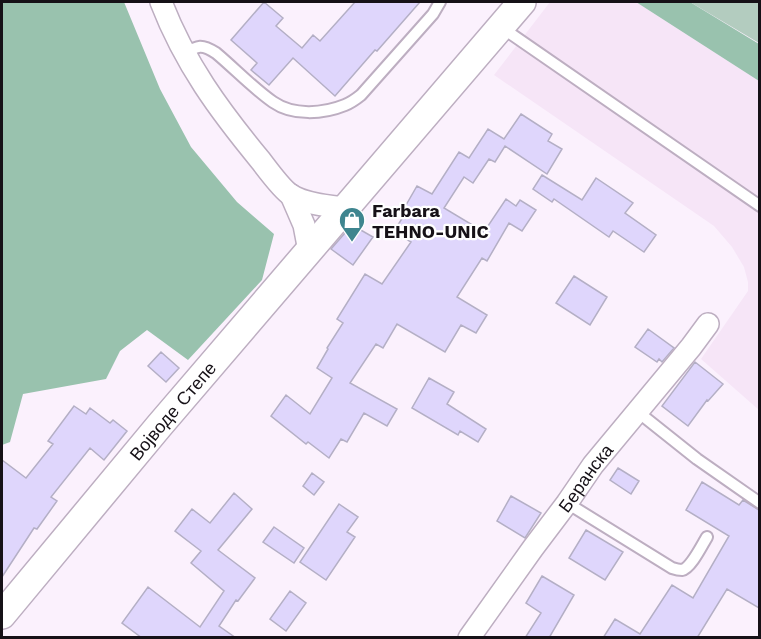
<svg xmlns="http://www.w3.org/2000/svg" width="761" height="639" viewBox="0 0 761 639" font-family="'Work Sans',sans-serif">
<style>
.education{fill:#f6e5f7}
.green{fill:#b3ccbf}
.forest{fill:#99c2ae}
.building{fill:#dfd6fc;stroke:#b4afc5;stroke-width:1.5}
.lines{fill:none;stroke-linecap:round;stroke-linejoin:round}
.service-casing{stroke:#bdaec1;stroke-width:14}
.minor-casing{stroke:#bdaec1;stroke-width:24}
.tertiary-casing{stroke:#bdaec1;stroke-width:30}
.service{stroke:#fff;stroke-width:10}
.minor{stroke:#fff;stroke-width:21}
.tertiary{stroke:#fff;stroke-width:27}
.labels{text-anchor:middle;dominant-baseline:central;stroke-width:4.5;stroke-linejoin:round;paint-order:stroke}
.poi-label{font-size:18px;font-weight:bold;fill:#161117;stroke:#fff;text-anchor:start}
.street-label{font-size:18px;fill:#161117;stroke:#fff}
</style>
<rect width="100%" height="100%" fill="#fbf1fd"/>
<path class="education" d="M550 2H636L759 81V410L701 359 748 291V282L744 267 732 247 714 226 494 75Z"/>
<path class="green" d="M690 2H759V43Z"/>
<path class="forest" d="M2 2H124L160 89 191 147 237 202 274 234 262 280 188 360 147 330 120 351 106 379 23 394 10 442 2 445Z
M636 2H690L759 44V81Z"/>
<path class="building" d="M264 2 283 18 276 26 302 48 313 35 320 41 355 2H420L377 51 375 50 335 96 293 58 269 85 251 70 257 63 231 40Z
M521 114 552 134 548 141 562 149 547 174 505 146 495 162 489 159 473 183 464 177 444 208 484 232 506 199 516 206 520 200 536 210 522 231 509 223 487 261 482 258 457 297 487 315 476 333 461 325 445 352 397 324 383 348 376 344 350 383 397 409 387 426 364 413 347 442 341 439 329 458 308 442 306 444 271 416 286 395 310 414 332 378 317 368 328 349 327 348 343 323 337 319 365 274 382 284 411 242 394 231 405 214 402 212 417 186 432 194 459 152 469 158 488 129 504 139Z
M542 175 582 200 596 178 633 203 625 213 656 235 644 252 613 231 609 237 554 199 552 202 533 189Z
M352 225 373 237 353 265 331 249Z
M574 276 607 297 590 325 556 303Z
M648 329 674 348 662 362 659 359 657 362 635 347Z
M161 352 179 368 166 382 148 366Z
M695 362 723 384 708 401 707 400 688 426 662 406Z
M429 378 454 392 447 404 486 429 478 442 460 431 458 435 412 408Z
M74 406 86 414 90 408 110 423 113 420 127 431 104 460 90 448 51 497 57 501 37 529 34 528 2 577V460L26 478 53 444 48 441Z
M618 468 639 481 631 494 610 480Z
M312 473 324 482 314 495 303 486Z
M702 482 739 505 743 500 759 510V608L727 589 697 638H603L615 619 640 634 672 585 693 598 729 536 686 510Z
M234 493 252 509 218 550 255 578 238 601 236 600 219 626 236 638H142L122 623 148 587 200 627 224 591 191 563 201 551 175 531 192 509 210 523Z
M511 496 541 513 525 538 497 521Z
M339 504 358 517 347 532 355 537 326 580 300 562Z
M274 527 304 548 294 563 263 542Z
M586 530 623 552 605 580 569 558Z
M542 576 574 595 549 638H525L541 613 526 603Z
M290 591 306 603 286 631 270 619Z"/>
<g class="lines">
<g class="service-casing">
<path id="service" d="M501 27 760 206
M184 54C198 45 202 44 216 53 234 68 254 89 273 102 293 116 323 114 345 105 350 103 356 99 361 95L433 14 440 2
M638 412 697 459 760 503
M567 503 672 568C675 569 680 570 682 570 691 568 702 545 707 537"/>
</g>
<g class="minor-casing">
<g id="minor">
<path d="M161 2C185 64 219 110 261 161 267 169 284 191 291 195 305 204 329 206 345 208"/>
<path d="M291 195 304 225 309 251"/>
<path id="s1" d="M469 638 533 548 567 503 593 465 691 347 708 324"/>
</g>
</g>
<g class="tertiary-casing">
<g id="tertiary">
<path id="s2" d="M2 615 159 426 522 2"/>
</g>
</g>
<use href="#service" class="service"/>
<use href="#minor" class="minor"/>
<use href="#tertiary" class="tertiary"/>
</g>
<defs>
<g id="shop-pin" transform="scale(1.35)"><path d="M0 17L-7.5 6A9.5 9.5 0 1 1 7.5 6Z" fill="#3e858f" stroke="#fff"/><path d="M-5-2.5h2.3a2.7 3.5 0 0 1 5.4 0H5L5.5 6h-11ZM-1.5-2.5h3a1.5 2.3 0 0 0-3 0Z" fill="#fff"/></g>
</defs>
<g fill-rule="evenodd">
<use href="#shop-pin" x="352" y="220"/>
</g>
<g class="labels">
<g class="poi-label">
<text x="372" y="210">Farbara<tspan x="372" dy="21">TEHNO-UNIC</tspan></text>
</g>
<g class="street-label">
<text stroke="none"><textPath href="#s2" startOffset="266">Војводе Степе</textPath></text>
<text stroke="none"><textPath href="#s1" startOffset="198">Беранска</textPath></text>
</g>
</g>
<rect width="761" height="639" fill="none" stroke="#161117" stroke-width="6"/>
</svg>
